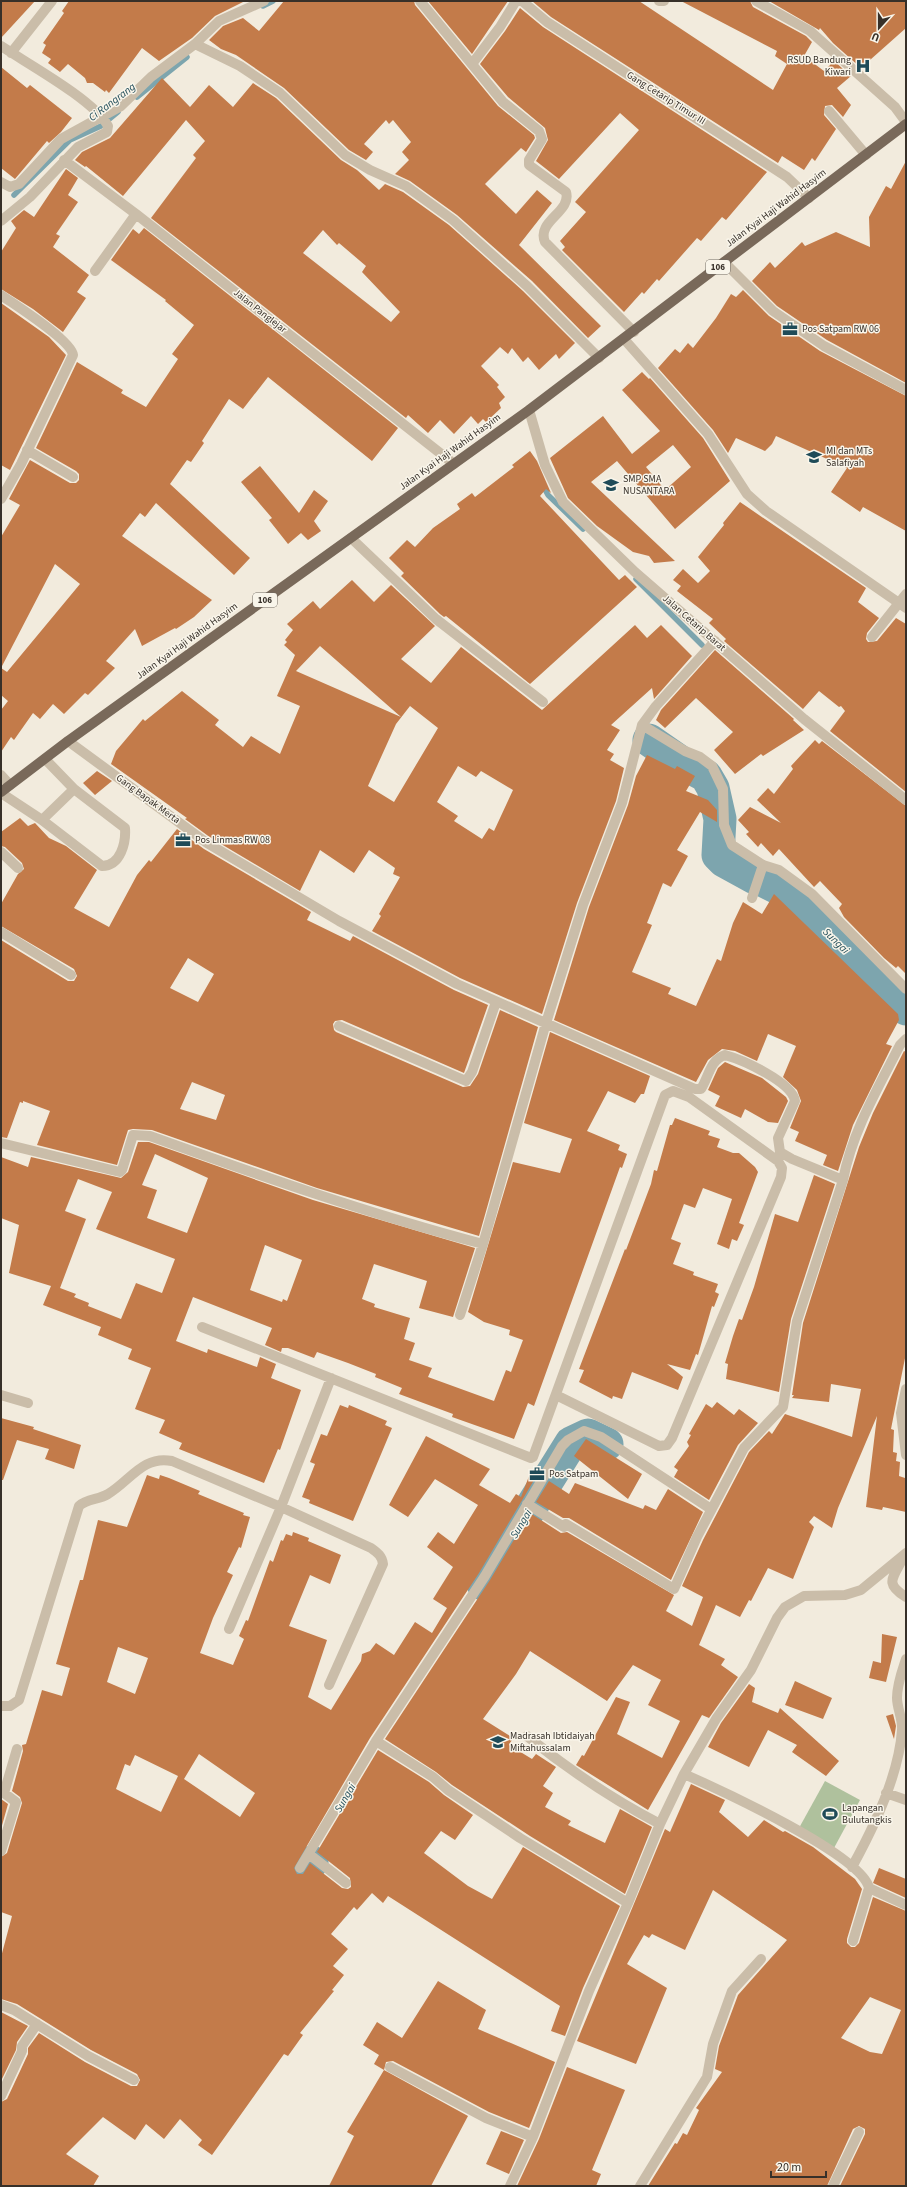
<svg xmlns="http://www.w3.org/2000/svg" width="907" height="2187" viewBox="0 0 907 2187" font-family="'Source Sans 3',sans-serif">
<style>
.green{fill:#afc19d}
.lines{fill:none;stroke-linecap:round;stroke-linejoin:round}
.stream{stroke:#7da5ae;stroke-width:5.5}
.river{stroke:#7da5ae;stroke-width:33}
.building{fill:#c37b4a;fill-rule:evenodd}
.lane{stroke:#cabda9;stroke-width:10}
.street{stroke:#cabda9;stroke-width:10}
.primary{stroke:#79695a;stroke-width:10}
.labels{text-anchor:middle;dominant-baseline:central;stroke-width:3;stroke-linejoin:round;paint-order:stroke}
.shield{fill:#f9f5ea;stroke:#716b63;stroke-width:1}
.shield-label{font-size:9px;font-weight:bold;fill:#373029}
.poi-label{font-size:10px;fill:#373029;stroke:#f9f5ea;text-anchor:start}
.street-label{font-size:10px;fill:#373029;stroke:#f9f5ea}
.water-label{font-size:11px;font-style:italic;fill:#1f4b58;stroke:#f9f5ea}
</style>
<rect width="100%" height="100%" fill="#f2ebdd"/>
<path class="green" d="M825 1781 860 1800 834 1848 799 1828Z"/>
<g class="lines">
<path class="stream" d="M263 6 273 1
M137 97 187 57
M14 195 70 140 101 126 118 112
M542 484 548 495 583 529
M636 579 702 645"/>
<path class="river" d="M649 740 685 765 706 776 713 788 720 819 718 855 724 861 755 878
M762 880 786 892 906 1009
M483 1584 571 1443 588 1435 607 1444
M285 1896 312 1862"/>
</g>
<path class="building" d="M1 1H35L1 38Z
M69 1H245L215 16 192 38 159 61 142 48 109 93 106 90 105 92 93 83H87L85 78 68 64 60 72 48 63 51 59 42 53 46 45 43 43 64 13 62 11Z
M284 1H414L415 5 498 106 534 135 535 138 526 152 521 148 485 184 516 214 537 190 552 203 519 245 601 326 588 338 532 281 457 215 410 181 395 174 409 160 402 152 411 142 393 120 389 124 386 120 364 144 373 152 366 160 349 150 284 88 236 55 221 49 209 40 223 26 243 18 259 31Z
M428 1H508L472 54Z
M532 1H639L773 90 787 64 775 56 777 51 681 1H750L753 7 806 36 812 42 804 56 824 71 834 61 851 76 837 88 851 105 843 117 832 105 825 106 824 115 836 129 815 161 812 158 804 170 782 156 778 163 551 17Z
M769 1H906V28L861 68 833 43 820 28 819 30Z
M520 8 543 27 767 172 726 220 722 217 701 241 697 238 659 281 657 279 644 294 642 292 624 312 562 250 565 247 560 241 586 212 575 202 639 130 620 113 559 179 536 161 548 140 545 128 508 97 480 64 505 31Z
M1 67 27 88 30 85 72 118 61 132 49 143 47 141 15 179 1 168Z
M162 78 190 107 209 85 233 107 253 83 276 98 341 160 357 170 379 190 385 184 403 192 449 225 523 291 575 343 559 359 556 354 539 370 528 357 523 362 512 348 508 354 500 347 481 366 499 385 497 387 505 397 499 403 501 408 486 422 483 419 478 424 471 416 454 434 440 420 428 433 408 415 406 418 151 218 196 158 193 155 205 141 186 120 123 196 86 166 85 167 75 160 82 152 110 138ZM323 230 337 245 339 243 366 266 362 272 400 312 391 322 303 253Z
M906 161V383L827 340 777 306 752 281 770 262 775 268 802 242 805 246 836 232 870 247 869 217 886 186 891 189Z
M66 169 78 178 68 195 78 202 56 234 60 236 53 247 89 275 77 292 86 298 63 332 33 309 1 289V252L16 228 11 221 24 210 34 217Z
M144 228 398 428 372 461 268 377 243 409 229 399 202 441 204 443 191 462 187 460 170 484 250 558 234 575 156 503 145 517 140 513 122 536 212 600 194 617 176 629 175 628 142 646 135 629 106 661 115 668 88 695 85 693 64 714 53 704 40 719 33 713 14 740 11 737 1 752V710L8 701 1 695V537L20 505 9 499 30 460 70 483H76L79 480V474L76 471 36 448 77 362 123 390 121 393 146 407 178 359 172 354 194 325 165 301 166 300 111 260 133 229 139 234ZM55 564 80 584 7 672 1 668Z
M743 290 769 316 820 351 906 396V531L863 507 860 512 831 492 847 468 776 436 772 444 765 451 736 438 728 453 713 430 658 368 675 349 680 353 688 343 693 348 716 318 731 294 736 297Z
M1 303 49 337 66 355 10 470 1 465Z
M642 372 649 379 650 378 703 438 730 481 675 529 617 461 591 482 675 561 654 563 649 556 633 552 597 526 568 498 550 458 603 416 632 454 660 431 622 390ZM673 445 691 467 665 490 646 467Z
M530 451 537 461 551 493 546 489 540 496 619 580 625 575 637 587 530 684 446 616 444 617 440 614 401 576 404 573 389 558 407 540 415 547 433 528 460 509 457 504 472 493 475 497 514 467 512 465Z
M260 466 299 513 314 490 328 501 314 521 321 531 308 540 301 533 288 544 269 520 272 518 241 482Z
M740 502 866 588 858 602 879 618 867 633 866 639 868 642 877 641 896 618 906 624V792L830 731 845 711 841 706 839 707 819 691 803 709 724 641 726 639 709 623 713 619 677 591 681 586 673 580 683 569 698 583 710 571 698 557 724 525 723 523Z
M352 580 374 602 391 585 435 626 401 659 431 683 461 647 542 710 635 625 647 638 661 625 692 656 654 699 652 688 611 725 620 730 607 750 614 754 610 760 624 768 616 801 577 903 542 1014 460 978 372 931 381 916 379 914 400 877 393 874 395 868 369 850 354 873 320 850 300 891 211 838 185 819 187 818 111 764 116 751 143 719 145 721 182 691 219 720 215 725 243 747 251 736 280 754 300 706 277 696 295 655 284 645 287 642 285 640 293 630 287 624 313 601 320 609ZM320 646 401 717 296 671ZM410 706 438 728 394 802 368 786 396 724ZM458 766 476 777 481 771 513 790 494 831 489 828 482 839 454 821 458 816 437 802Z
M715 650 794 719 793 720 804 730 763 756 761 754 735 774 714 750 733 732 696 698 665 728 656 720 661 710Z
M815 740 819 744 822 741 906 806V974L898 966 896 968 884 958 844 917 839 908 842 904 820 881 814 887 779 849 773 856 761 843 758 847 746 834 749 832 738 820 750 807 781 823 757 800 768 788 774 794 793 769 791 766Z
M647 755 675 769 677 766 695 776 686 791 708 800 717 810V822L700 812 677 850 688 856 671 887 663 883 647 923 652 925 632 972 671 988 668 994 696 1006 717 959 721 961 733 923 743 902 762 914 774 894 898 1014 899 1020 886 1044 892 1046 853 1125 838 1171 823 1165 827 1155 795 1141 799 1132 790 1128 801 1101 797 1090 783 1077 796 1046 768 1034 757 1061 735 1051 722 1049 708 1060 696 1082 554 1020 589 907 628 805 636 776Z
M97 771 112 781 95 795 83 783Z
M20 818 28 826 35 823 49 838 66 846 97 870 74 908 109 927 137 875 149 860 151 862 177 829 204 849 311 912 307 920 350 941 353 936 454 990 488 1005 464 1073 342 1020 335 1021 333 1024 334 1030 336 1032 463 1087 470 1086 478 1074 500 1010 538 1027 479 1236 317 1188 152 1130 133 1129 128 1130 117 1165 37 1145 50 1111 23 1101V1103L20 1102 7 1138 1 1137V940L68 981H74L77 976 74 969 1 926V904L18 874 24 869 22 863 5 847 1 846V832ZM188 958 214 974 198 1002 170 988ZM192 1082 225 1095 216 1120 180 1109Z
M550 1032 650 1076 644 1094H641L635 1103 608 1091 587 1131 620 1145 618 1150 627 1154 622 1168 620 1167 534 1406 528 1403 514 1439 452 1417 453 1414 399 1394 402 1388 375 1377 376 1374 348 1363 317 1352 314 1358 288 1348H282L281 1352 265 1345 272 1328 193 1297 176 1341 207 1353 208 1349 257 1367 260 1357 276 1364 271 1378 301 1390 280 1450 278 1449 264 1483 179 1449 182 1443 159 1433 165 1420 135 1409 151 1368 128 1359 132 1349 98 1335 101 1327 43 1305 51 1286 9 1273 19 1225 1 1218V1157L28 1167 31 1157 121 1178 128 1172 138 1142H149L313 1200 475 1248 453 1317 419 1308 427 1281 374 1264 362 1299 375 1304 374 1307 410 1318 404 1339 415 1343 409 1360 432 1368 428 1377 494 1401 506 1370 511 1372 523 1340 509 1335 510 1330 484 1322 468 1312 513 1162 560 1173 572 1139 524 1123ZM155 1154 208 1178 187 1233 147 1218 157 1190 142 1185ZM78 1179 112 1192 96 1229 175 1259 162 1293 136 1283 121 1319 88 1306 89 1303 74 1297 76 1294 60 1288 86 1219 65 1211ZM265 1245 302 1260 287 1301 283 1299 282 1302 250 1290Z
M904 1051 906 1052V1353L891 1429 894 1430 893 1452 897 1453 896 1461 900 1462 899 1476 905 1478 906 1512 883 1507 882 1510 866 1507 877 1416 838 1508 832 1528 814 1516 809 1522 814 1527 793 1579 768 1568 751 1601 749 1600 740 1617 716 1605 699 1645 725 1659 721 1665 738 1677 709 1718 702 1715 648 1810 576 1765 582 1755 584 1756 616 1697 630 1702 617 1734 662 1758 680 1721 648 1705 661 1680 633 1665 607 1701 530 1651 516 1674 483 1719 513 1738 509 1745 532 1759 536 1754 556 1767 543 1786 553 1793 545 1807 571 1821 568 1825 605 1843 620 1809 652 1827 625 1894 530 1836 452 1785 436 1772 385 1739 490 1580 530 1513 561 1533 567 1532 674 1595 666 1611 692 1626 703 1597 682 1586 703 1540 749 1452 769 1431 772 1434 785 1414 852 1437 861 1389 831 1384 829 1402 792 1398 794 1395H792L803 1323 859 1147 873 1113Z
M725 1062 762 1078 786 1097 788 1101 778 1123 768 1122 745 1109 741 1118 715 1106 720 1096 708 1090 718 1068Z
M675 1118 710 1131 708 1135 720 1139 717 1147 733 1153H739L755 1167 758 1172 739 1223 744 1225 737 1241 732 1239 729 1249 717 1244 732 1199 703 1188 695 1208 684 1204 671 1239 681 1243 673 1264 694 1272 693 1275 718 1284 715 1292 719 1294 714 1307 712 1306 698 1355 696 1354 690 1370 667 1364 683 1377 678 1390 632 1372 622 1399 613 1396 612 1399 579 1382 584 1370 579 1369 625 1249 626 1250 651 1184 654 1170 657 1171 670 1125H672Z
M814 1175 835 1184 791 1319 779 1392 726 1379 728 1364 725 1363 733 1336 739 1319 742 1320 754 1287 775 1214 798 1222Z
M717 1402 734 1415 739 1409 758 1423 738 1445 709 1500 674 1477 678 1470 674 1467 689 1446 687 1442 691 1435 689 1434 706 1404 712 1408Z
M340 1405 348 1408 349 1405 387 1421 385 1425 392 1428 353 1521 309 1503 310 1500 302 1497 315 1464 310 1462 321 1434 327 1436Z
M1 1418 34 1427 33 1429 81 1445 74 1469 45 1459 49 1449 17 1440 3 1480H1Z
M426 1436 490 1469 479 1485 510 1503 516 1494 521 1497 531 1471 537 1475 479 1573 370 1738 294 1868 297 1874H303L310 1863 342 1888 348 1889 351 1887 350 1878 317 1852 378 1750 429 1782 444 1795 473 1815 455 1840 441 1831 424 1853 468 1886 492 1899 523 1847 620 1906 583 1988 565 2036 551 2031 560 2006 388 1896 383 1903 372 1893 357 1910 354 1907 331 1934 348 1949 333 1966 344 1975 332 1990 334 1991 300 2033 303 2035 288 2056 284 2054 212 2155 198 2145 202 2140 180 2119 164 2139 146 2124 135 2140 103 2117 66 2154 99 2176 93 2186H1V2102L7 2099 28 2054V2048L39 2033 85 2062 131 2086H137L140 2080 137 2074 91 2050 17 2004 1 1999V1957L12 1916 1 1912V1857L7 1853 22 1803 20 1797 12 1791 23 1751 22 1745 26 1744 42 1690 62 1696 70 1668 56 1664 80 1580H83L98 1520 127 1527 147 1475 159 1479 160 1475 169 1478 200 1491 198 1494 244 1513 243 1515 250 1517 241 1548 239 1547 227 1572 233 1575 213 1618 200 1653 233 1665 244 1639 239 1636 246 1620 248 1621 270 1560 273 1562 281 1540 283 1541 286 1534 292 1536 293 1532 309 1538 308 1541 341 1555 330 1584 310 1575 289 1626 327 1640 308 1697 331 1710 361 1661 362 1654 370 1651 376 1643 394 1655 415 1622 432 1633 447 1608 433 1599 453 1567 427 1547 438 1532 454 1544 478 1505 435 1479 408 1517 389 1505ZM118 1647 148 1658 135 1694 107 1682ZM199 1754 255 1793 240 1817 184 1779ZM135 1755 178 1776 161 1812 116 1789 125 1764 130 1766Z
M586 1439 642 1474 628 1499 574 1456Z
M549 1481 569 1494 575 1483 643 1509 645 1505 656 1510 668 1489 703 1512 671 1580 569 1518H563L536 1502Z
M882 1634 897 1637 886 1682 869 1678 873 1661 881 1663Z
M795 1681 832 1698 823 1719 785 1705Z
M749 1684 755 1688 752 1702 778 1713 780 1708 839 1761 826 1776 792 1752 797 1745 768 1730 749 1767 708 1747 721 1723Z
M893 1714 896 1726 894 1739 886 1716Z
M691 1784 725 1800 719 1812 748 1837 764 1820 783 1832 785 1831 813 1847 855 1879 862 1889 847 1939V1943L851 1947H855L859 1943 873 1897 906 1911V2186H840L865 2134V2129L859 2126 853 2129 827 2186H648L675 2143 677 2144 683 2133 687 2135 699 2110 696 2108 722 2072 715 2069 719 2046 738 1995 787 1940 713 1890 685 1950 652 1934 649 1938 644 1935 627 1964 667 1988 636 2064 577 2041 665 1829 670 1832ZM870 1997 901 2010 882 2054 870 2052 841 2038Z
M1 1799 8 1804 1 1829Z
M879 1868 906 1879V1898L873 1883Z
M438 1981 486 2010 478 2029 555 2062 529 2128 489 2112 393 2061 386 2062 384 2070 374 2064 379 2055 363 2045 377 2022 402 2038Z
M1 2012 28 2026 17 2042 16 2050 1 2081Z
M567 2067 625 2090 592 2170 601 2174 596 2186H517L539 2139Z
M384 2070 468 2116 431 2186H329L354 2136 347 2132Z
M501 2131 524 2140 509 2174 486 2164Z"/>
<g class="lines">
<path class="lane" d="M659 1H664
M756 1 810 31 895 107 906 122
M829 111 866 155
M872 637 906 594
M1 793 42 820 102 866C121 866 126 842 125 828L74 789 45 759
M42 820 74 789
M752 898 763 865"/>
<path class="street" d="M420 1 503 102 539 131 542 139 529 160V165L566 192C572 212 536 221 545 242L634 332
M522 1 547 22 787 177 809 198
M195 44 240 66 280 93 345 155 370 170 406 186 453 220 527 286 599 358
M1 46C28 64 94 100 108 126L107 132 78 147 30 197 1 221
M11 53 52 1
M472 64 500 27 516 1
M64 160 136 214 454 464
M1 182 10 187 19 184 61 139 121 106 151 77 195 44 219 21 264 1
M724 262 773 311 824 346 906 390
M95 271 136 214
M1 295C15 305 71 340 73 355L21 464 1 499
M624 339 708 434 747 494 766 511 906 608
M529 410 545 465 563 502 635 572 804 719 906 800
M27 450 73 477
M351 538 436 619 543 702
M642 725 685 751 700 757 712 766 723 789 724 825 732 845 763 865 779 870 812 894 906 989
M68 741 207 843 339 921 457 984 695 1089H701C709 1076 710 1060 725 1055 743 1060 792 1082 795 1101L778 1138 780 1152 792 1159 843 1180
M1 775 10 785
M1 852 18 868
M1 932 71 975
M339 1026 466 1081 472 1072 496 1002
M1 1143 120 1172 122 1170 133 1135 150 1136C261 1176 369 1214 483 1244
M460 1315 483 1244 546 1023 583 905 622 803 642 725 656 706 715 641
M202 1327 531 1458 533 1457 665 1095 673 1091 689 1097 778 1161 782 1168 781 1177 672 1438 667 1445 659 1446 556 1395
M906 1389 901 1413 906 1455
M1 1395 28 1403
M527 1504 564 1527 566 1524 674 1589 697 1537 744 1448 783 1407 797 1321 843 1180C852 1132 878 1088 900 1045L906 1039
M902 1560C892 1579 885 1584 906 1597
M229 1629 281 1507 331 1378
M1 1706H10L19 1700 79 1506C87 1498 99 1500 108 1494 130 1481 143 1455 172 1461L281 1507 371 1548C378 1553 382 1556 383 1564L329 1685
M527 1736C569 1770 612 1799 660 1824
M376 1741 433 1777 448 1790 520 1838 628 1903
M684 1774C718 1789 862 1855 869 1888L853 1941
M886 1793 906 1800
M1 1851 16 1802 4 1793 17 1749
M310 1855 346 1883
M852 1867C873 1829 899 1775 902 1730 903 1720 897 1708 897 1698 897 1684 902 1671 906 1659
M300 1868 376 1741 485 1576 562 1446 568 1440 584 1431 601 1437 711 1509
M869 1888 906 1905
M1 2005 14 2010 88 2056 134 2080
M390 2067 486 2118 533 2137
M1 2096 22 2051V2046L37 2024
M510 2186 533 2137 589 1991 628 1903 660 1824 684 1774 716 1719 751 1670 777 1618 785 1607 804 1596 845 1595 861 1590 906 1553
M640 2186 707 2077 713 2044 732 1991 761 1959
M833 2186 859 2132"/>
<path class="primary" d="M1 792 68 741 529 410 906 124"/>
</g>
<defs>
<g id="hospital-bare" transform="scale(1.2)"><path d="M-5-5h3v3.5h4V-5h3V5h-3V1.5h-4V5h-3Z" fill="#1f4b58" stroke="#f9f5ea" stroke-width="2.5" paint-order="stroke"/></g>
<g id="office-bare" transform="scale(1.2)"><path d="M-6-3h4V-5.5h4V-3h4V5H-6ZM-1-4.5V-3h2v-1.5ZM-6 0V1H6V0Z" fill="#1f4b58" stroke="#f9f5ea" stroke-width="2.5" paint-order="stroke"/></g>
<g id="school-bare" transform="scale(1.2)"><path d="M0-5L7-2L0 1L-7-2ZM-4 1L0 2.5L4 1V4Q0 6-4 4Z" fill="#1f4b58" stroke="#f9f5ea" stroke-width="2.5" paint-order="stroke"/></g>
<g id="stadium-bare" transform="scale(1.2)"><path d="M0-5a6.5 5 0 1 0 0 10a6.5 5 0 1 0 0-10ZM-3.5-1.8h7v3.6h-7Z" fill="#1f4b58" stroke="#f9f5ea" stroke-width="2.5" paint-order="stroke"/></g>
</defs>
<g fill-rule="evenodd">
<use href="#hospital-bare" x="863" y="66"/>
<use href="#office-bare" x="790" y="329"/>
<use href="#school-bare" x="814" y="457"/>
<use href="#school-bare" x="611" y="485"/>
<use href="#office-bare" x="183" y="840"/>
<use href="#office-bare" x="537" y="1474"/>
<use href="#school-bare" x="498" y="1742"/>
<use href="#stadium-bare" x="830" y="1814"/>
</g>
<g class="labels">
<g class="shield">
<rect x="706" y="260" width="24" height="14" rx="3"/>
<rect x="253" y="593" width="24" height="14" rx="3"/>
</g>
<g class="shield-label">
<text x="718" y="267">106</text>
<text x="265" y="600">106</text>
</g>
<g class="poi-label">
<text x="851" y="60" text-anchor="end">RSUD Bandung<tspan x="851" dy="12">Kiwari</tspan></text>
<text x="802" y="329">Pos Satpam RW 06</text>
<text x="826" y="451">MI dan MTs<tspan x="826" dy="12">Salafiyah</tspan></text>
<text x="623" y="479">SMP SMA<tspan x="623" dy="12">NUSANTARA</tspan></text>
<text x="195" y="840">Pos Linmas RW 08</text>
<text x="549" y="1474">Pos Satpam</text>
<text x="510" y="1736">Madrasah Ibtidaiyah<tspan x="510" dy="12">Miftahussalam</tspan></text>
<text x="842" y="1808">Lapangan<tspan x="842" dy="12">Bulutangkis</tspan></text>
</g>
<g class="street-label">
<text transform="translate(666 98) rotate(32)">Gang Cetarip Timur III</text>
<text transform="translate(776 208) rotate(-37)">Jalan Kyai Haji Wahid Hasyim</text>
<text transform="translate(260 311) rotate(38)">Jalan Panglejar</text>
<text transform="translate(450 452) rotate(-36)">Jalan Kyai Haji Wahid Hasyim</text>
<text transform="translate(694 623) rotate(41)">Jalan Cetarip Barat</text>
<text transform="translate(187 641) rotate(-36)">Jalan Kyai Haji Wahid Hasyim</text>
<text transform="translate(148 799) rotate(36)">Gang Bapak Merta</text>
</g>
<g class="water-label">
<text transform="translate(112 102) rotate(-37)">Ci Rangrang</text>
<text transform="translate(836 941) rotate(44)">Sungai</text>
<text transform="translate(521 1524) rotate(-59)">Sungai</text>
<text transform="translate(345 1798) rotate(-60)">Sungai</text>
</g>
</g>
<rect width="907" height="2187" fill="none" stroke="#373029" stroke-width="4"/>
<g transform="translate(879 28) rotate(201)" stroke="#f9f5ea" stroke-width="3" paint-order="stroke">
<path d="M0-3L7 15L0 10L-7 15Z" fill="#373029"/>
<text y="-6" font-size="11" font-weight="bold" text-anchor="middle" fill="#373029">U</text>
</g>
<path d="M771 2171v6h55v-6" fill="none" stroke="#373029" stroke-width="2"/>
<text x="777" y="2171" font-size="12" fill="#373029" stroke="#f9f5ea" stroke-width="3" paint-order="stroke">20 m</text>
</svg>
